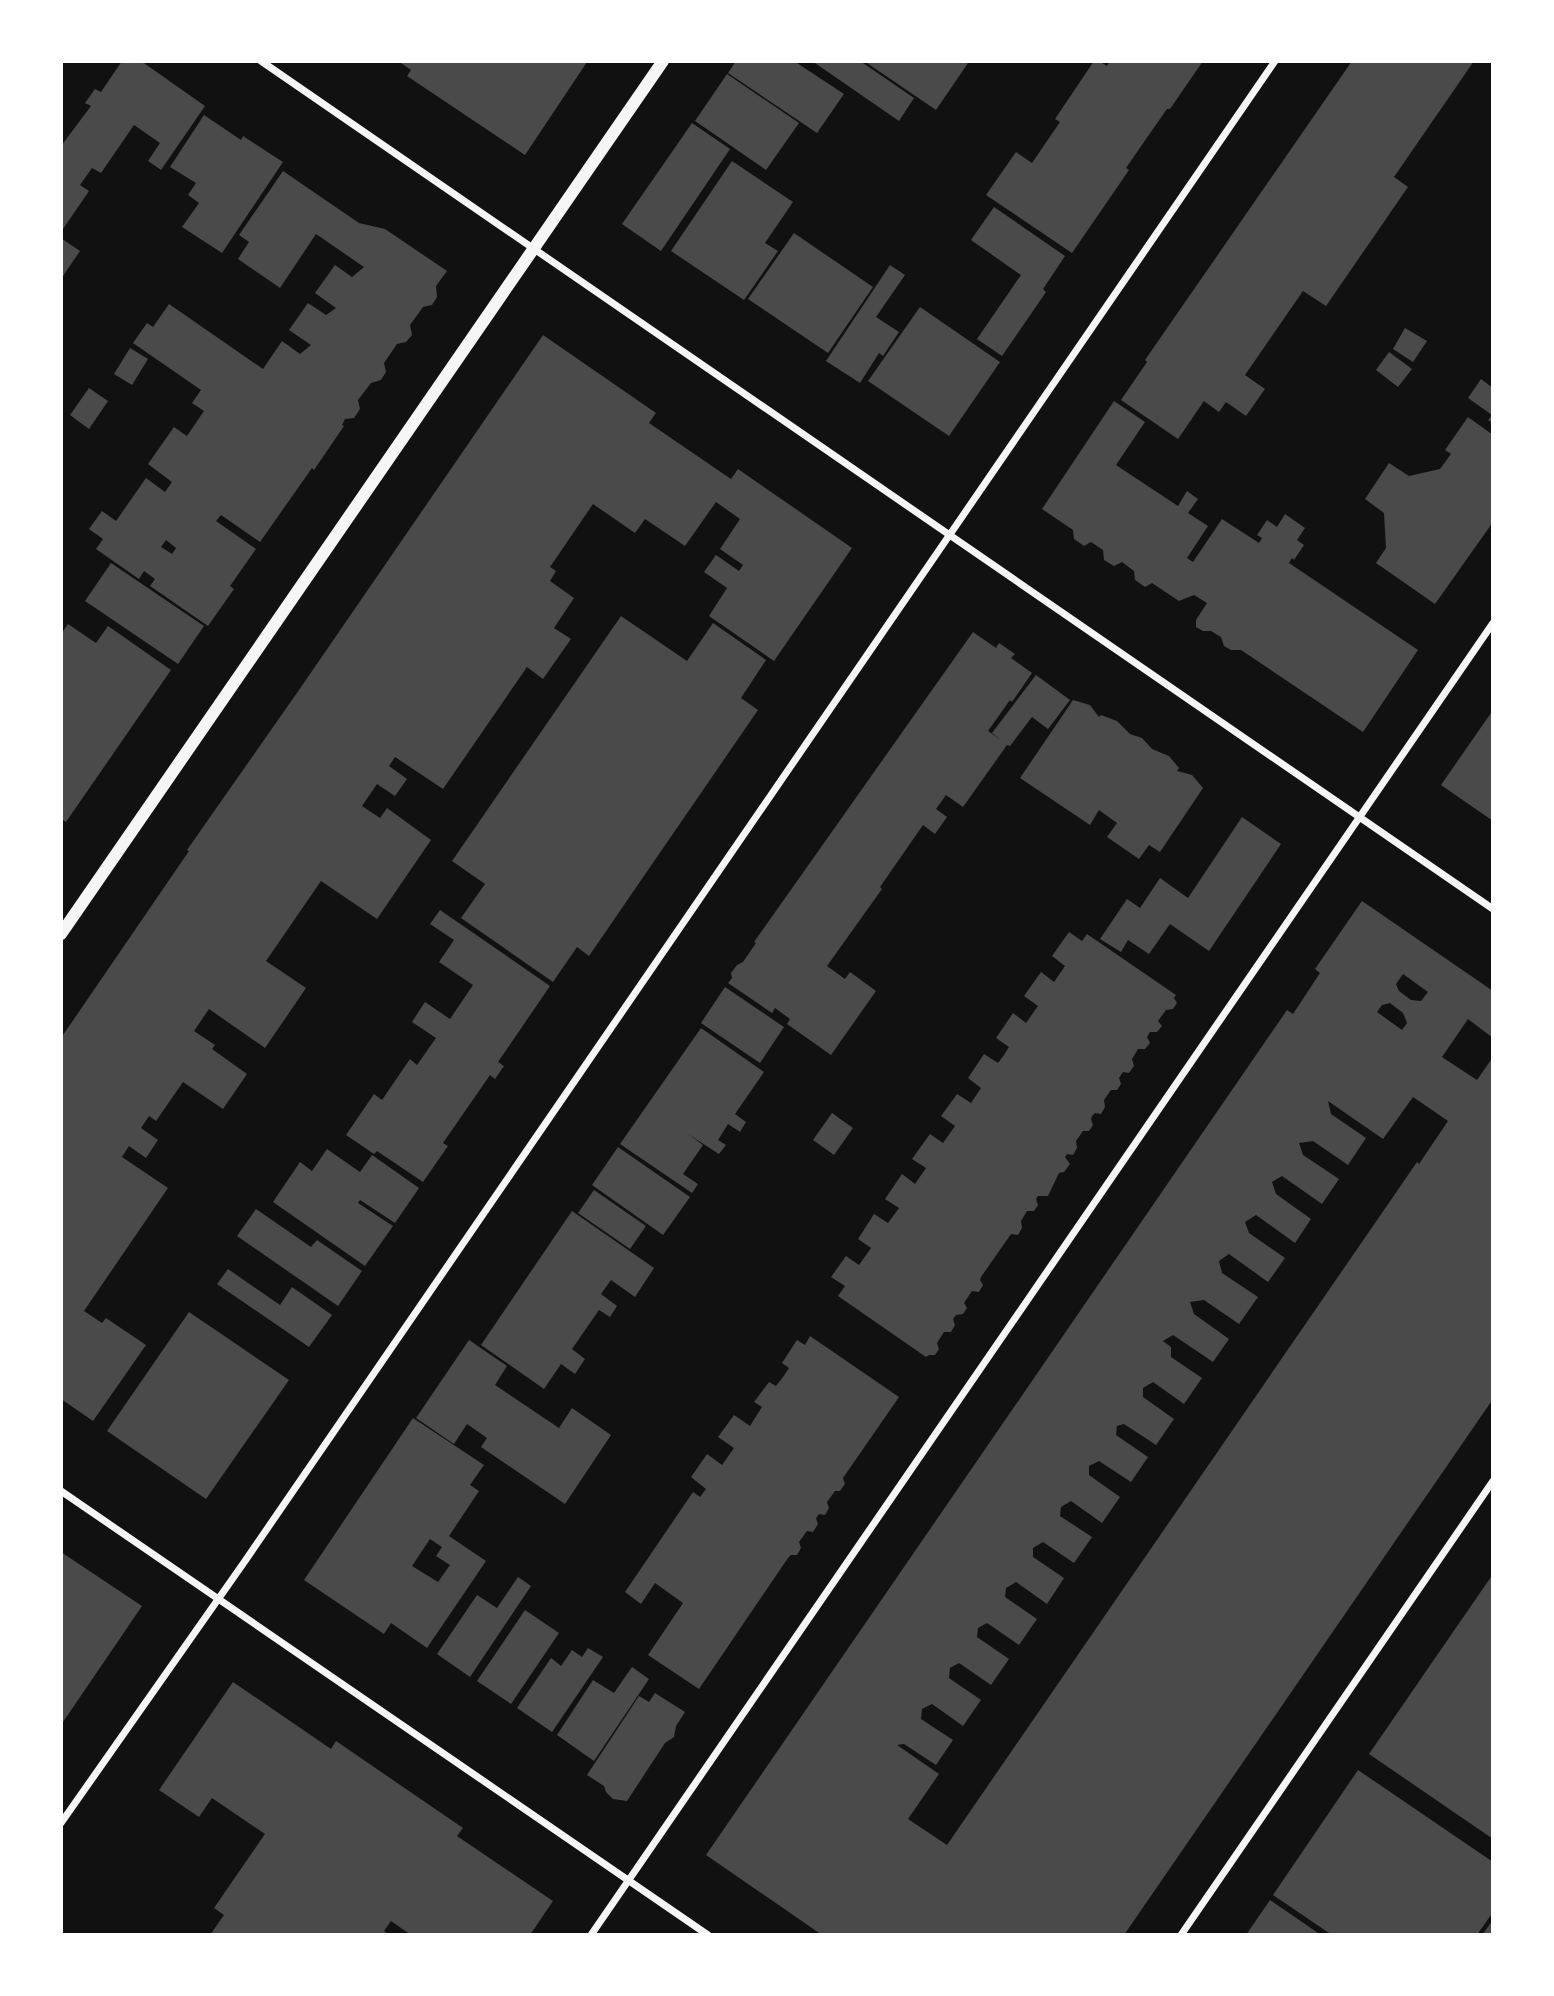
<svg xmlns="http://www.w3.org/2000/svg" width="1554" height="1996" viewBox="0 0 1554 1996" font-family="'Sofia Sans Condensed',sans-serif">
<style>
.building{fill:#4a4a4a;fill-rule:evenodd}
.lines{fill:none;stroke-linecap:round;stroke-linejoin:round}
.minor{stroke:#f5f5f5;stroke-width:7}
.tertiary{stroke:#f5f5f5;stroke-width:12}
</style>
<rect width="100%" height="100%" fill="#111"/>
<path class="building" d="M122 61H141L205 106 161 170 148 161 160 143 134 125 101 173 92 168 80 185 89 191 63 229 61 146 91 106 85 103 95 89 101 92Z
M398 61H585L587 62 525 155 407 76 411 70Z
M736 61H794L844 94 817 133 728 73Z
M812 61H860L914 98 899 121Z
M864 61H966L968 63 936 110Z
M1094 61H1099L1107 66 1110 61H1203L1170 109H1167L1146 139 1126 168 1129 170 1072 253 986 195 1016 152 1032 163 1060 122 1055 119Z
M1352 61H1474L1394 177 1408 187 1326 306 1303 291 1245 375 1265 389 1246 416 1226 402 1219 412 1204 401 1178 439 1121 400 1147 362 1145 360Z
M727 74 799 123 766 170 695 121Z
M204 115 241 140 243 136 283 162 222 253 182 227 199 203 188 195 196 183 170 167Z
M692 123 730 149 661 251 622 224Z
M732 161 793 202 765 243 778 251 744 300 671 251Z
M283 171 359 223 385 229 447 271 436 286 437 297 432 305 423 307 410 325 412 335 406 342 397 344 384 363 386 372 381 380 371 383 358 400 360 409 354 418 345 419 342 425 344 426 314 470 312 468 260 542 221 515 216 521 256 549 230 586 234 589 208 626 150 586 155 579 144 571 139 579 96 549 103 539 89 529 102 511 116 521 146 478 165 492 172 482 148 464 174 427 187 436 204 411 192 403 201 390 133 343 147 323 153 327 169 304 263 369 282 341 300 354 311 345 289 330 308 303 326 315 336 308 315 293 335 265 352 277 364 267 316 234 280 288 238 259 249 242 239 235ZM166 540 176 548 172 554 161 547Z
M994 207 1065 256 1043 289 1046 292 1002 356 977 339 1021 275 971 240Z
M794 233 873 287 828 353 748 299Z
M61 238 80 251 61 279Z
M890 265 905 275 876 317 899 332 883 356 879 353 860 383 826 361Z
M920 307 1000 362 949 436 868 381Z
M1405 328 1427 341 1413 362 1393 349Z
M543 335 656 413 649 423 731 479 738 469 852 548 774 661 709 616 727 588 704 572 716 555 739 571 743 565 720 549 740 519 716 502 685 546 645 519 635 533 593 504 550 567 556 571 550 581 574 598 554 628 571 639 543 679 527 667 443 789 395 757 389 766 407 779 395 796 377 784 362 806 380 818 387 808 431 840 377 919 321 881 266 961 306 988 265 1048 209 1009 194 1031 215 1045 212 1049 247 1074 223 1109 183 1082 156 1121 149 1116 141 1128 158 1140 146 1158 129 1146 122 1157 168 1188 84 1311 102 1323 106 1318 146 1345 93 1421 61 1399V1038L189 851 187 850 299 690Z
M130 348 148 359 132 385 114 374Z
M1389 352 1412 369 1398 387 1376 370Z
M1481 379 1493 388V423L1488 420 1492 415 1468 398Z
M89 388 108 401 89 429 70 415Z
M1114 401 1145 422 1116 465 1178 506 1187 491 1198 499 1188 513 1208 526 1187 558 1193 562 1222 519 1259 543 1262 538 1257 535 1267 520 1277 527 1285 514 1305 528 1297 540 1304 545 1294 560 1292 558 1289 563 1418 650 1363 732 1241 650H1231L1224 646 1221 637 1211 631H1203L1196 627V620L1207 603 1194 595 1179 601 1152 583 1145 587 1135 580 1134 571 1122 562 1114 566 1104 560 1103 550 1091 542 1084 546 1074 539 1073 530 1042 509Z
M1468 417 1493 435V522L1435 604 1376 563 1386 548 1384 513 1365 499 1389 463 1409 476 1440 469 1451 454 1445 450Z
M111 563 204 626 178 664 85 601Z
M621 616 687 661 713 623 766 660 741 698 758 710 589 956 577 947 553 982 461 918 485 884 452 861Z
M68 624 96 643 108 626 171 670 66 822 61 819V634Z
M973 632 996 648 999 643 1015 654 1011 658 1032 673 1012 702 1010 700 988 731 1002 741 992 733 1036 675 1070 700 1048 729 1032 717 1010 746 1007 745 963 807 946 795 936 809 947 817 935 834 923 825 880 887 882 889 827 966 845 979 850 972 876 991 831 1055 787 1024 790 1019 775 1008 772 1013 728 983 732 978 731 973 737 965 743 962 756 943 754 942Z
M1073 700 1090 705 1099 717 1101 715 1117 721 1130 734 1142 738 1152 749 1169 756 1179 768 1177 771 1192 775 1203 788 1160 852 1149 845 1139 859 1107 837 1117 823 1099 810 1090 825 1020 778Z
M1493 710V821L1441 785Z
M1242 817 1281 844 1209 951 1170 924 1149 954 1128 940 1121 952 1100 939 1127 899 1140 908 1160 878 1188 898Z
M1362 901 1493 991V1038L1468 1019 1442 1057 1477 1080 1493 1057V1399L1124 1935H822L706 1855 1287 1010 1293 1014 1320 973 1315 969ZM1403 974 1428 992 1421 1001 1411 1000 1399 991 1396 984ZM1390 1003 1403 1013 1407 1023 1402 1030 1377 1012 1382 1005ZM1413 1097 1448 1121 1419 1164 1417 1162 947 1845 908 1819 939 1774 897 1745 904 1744 936 1765 953 1740 921 1719 922 1709 932 1704 963 1726 981 1700 949 1678 950 1668 959 1663 991 1685 1009 1659 977 1637 978 1628 987 1623 1019 1645 1037 1619 1005 1597 1006 1588 1016 1582 1047 1604 1064 1578 1033 1557V1548L1043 1542 1074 1563 1092 1537 1060 1516 1061 1507 1071 1501 1102 1523 1120 1497 1089 1475V1466L1099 1461 1131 1482 1148 1457 1116 1435 1117 1426 1124 1424 1156 1445 1174 1419 1143 1397V1388L1153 1382 1184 1404 1202 1378 1171 1357V1347L1163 1341 1173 1335 1213 1362 1229 1339 1194 1314 1190 1302 1204 1300 1239 1324 1258 1297 1222 1273 1219 1261 1229 1254 1268 1282 1285 1258 1249 1233 1245 1222 1256 1215 1295 1243 1311 1219 1276 1194 1272 1182 1282 1176 1322 1204 1339 1179 1303 1155 1299 1143 1313 1141 1348 1165 1366 1138 1331 1114 1328 1101 1383 1139Z
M440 910 550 986 498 1062 504 1066 495 1079 490 1075 443 1143 448 1146 423 1182 377 1151 374 1154 346 1135 374 1094 382 1100 410 1059 417 1065 436 1038 412 1022 425 1002 450 1019 473 985 439 962 454 940 430 924Z
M1069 932 1082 941 1087 934 1176 995 1174 998 1177 1003 1173 1009 1166 1010 1158 1021 1162 1026 1157 1032H1150L1147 1037 1150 1043 1145 1049H1138L1132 1059 1134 1066 1129 1073 1123 1072 1119 1078 1121 1084 1117 1090H1111L1104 1100 1105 1107 1101 1114 1095 1113 1092 1116 1091 1119 1093 1125 1089 1131H1083L1076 1141 1077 1148 1073 1155 1067 1154 1065 1157 1070 1164 1064 1172 1059 1173 1048 1196H1038L1036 1199 1038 1205 1034 1211H1027L1021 1221 1022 1228 1018 1235 1011 1234 981 1277 980 1280 983 1285 979 1292 972 1291 964 1303 967 1308 963 1314 956 1315 953 1319 955 1325 951 1332H944L937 1343 939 1349 935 1355H929L926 1357 838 1296 845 1286 831 1277 846 1256 859 1265 871 1248 858 1239 874 1214 888 1223 899 1208 885 1199 902 1174 915 1184 926 1168 912 1159 930 1134 943 1143 955 1126 941 1116 957 1094 971 1103 981 1088 968 1078 984 1054 998 1063 1004 1055 1009 1047 996 1038 1013 1013 1026 1023 1038 1006 1024 996 1041 972 1054 982 1065 966 1052 956Z
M725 987 784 1027 760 1063 701 1023Z
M701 1028 764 1072 735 1114 746 1122 740 1132 728 1124 718 1140 726 1145 719 1154 688 1134 703 1145 683 1174 698 1184 692 1193 620 1144Z
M832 1113 853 1128 834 1155 813 1140Z
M618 1147 690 1197 663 1235 592 1185Z
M327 1149 360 1172 372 1155 419 1188 395 1223 360 1200 358 1203 393 1226 365 1266 273 1202 300 1162 312 1171Z
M594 1190 646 1226 630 1249 578 1213Z
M256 1209 311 1247 317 1240 362 1271 338 1306 237 1236Z
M572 1211 654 1268 635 1297 611 1280 601 1294 617 1306 610 1317 599 1310 572 1349 585 1359 575 1374 561 1364 544 1389 481 1345Z
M228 1269 280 1305 292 1287 332 1315 309 1347 217 1284Z
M189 1312 289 1380 206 1499 107 1431Z
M810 1336 899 1397 843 1478 845 1484 840 1491H835L827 1502 829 1508 825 1515 819 1514 816 1518 818 1524 813 1532 807 1531 799 1542 801 1548 797 1555H791L788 1558 699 1689 648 1655 683 1603 655 1583 641 1604 625 1592 693 1492 700 1497 706 1489 691 1477 707 1454 722 1465 734 1448 718 1437 734 1415 750 1426 762 1407 754 1402 769 1382 776 1386 783 1377 789 1368 782 1363 797 1340 805 1345Z
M469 1340 507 1366 495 1385 559 1428 572 1408 611 1435 565 1504 481 1447 487 1438 467 1424 454 1444 416 1418Z
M413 1418 484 1465 470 1485 479 1491 449 1536 486 1561 427 1648 391 1623 384 1634 304 1580ZM430 1539 442 1547 436 1556 450 1565 438 1582 412 1566Z
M61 1552 142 1606 61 1725Z
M1493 1574V1839L1369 1754Z
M518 1577 531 1586 470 1677 437 1654 477 1595 497 1608Z
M525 1610 559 1633 511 1704 477 1681Z
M588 1648 603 1657 552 1732 517 1708 551 1658 561 1666 572 1650 582 1657Z
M632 1667 649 1679 594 1761 557 1735 593 1680 614 1693Z
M233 1682 331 1749 336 1741 463 1828 457 1836 553 1901 530 1935H411L391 1921 384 1931 389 1935H210L224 1915 214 1908 265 1834 212 1798 199 1817 159 1790Z
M655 1693 685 1712 676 1726 674 1737 665 1743 627 1801 613 1799 606 1792 604 1786 587 1775 639 1696 649 1702Z
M1358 1770 1493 1862V1912L1477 1935H1332L1273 1895Z
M1270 1900 1321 1935H1246Z
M1493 1920V1935H1482Z"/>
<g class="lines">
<path class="minor" d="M261 61 1493 909
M61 1491 708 1935
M61 1823 245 1561 1275 61
M591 1935 1493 623
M1181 1935 1493 1481"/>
<path class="tertiary" d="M61 934 663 61"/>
</g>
<rect width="1554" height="1996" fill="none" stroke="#ffffff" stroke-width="126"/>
</svg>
